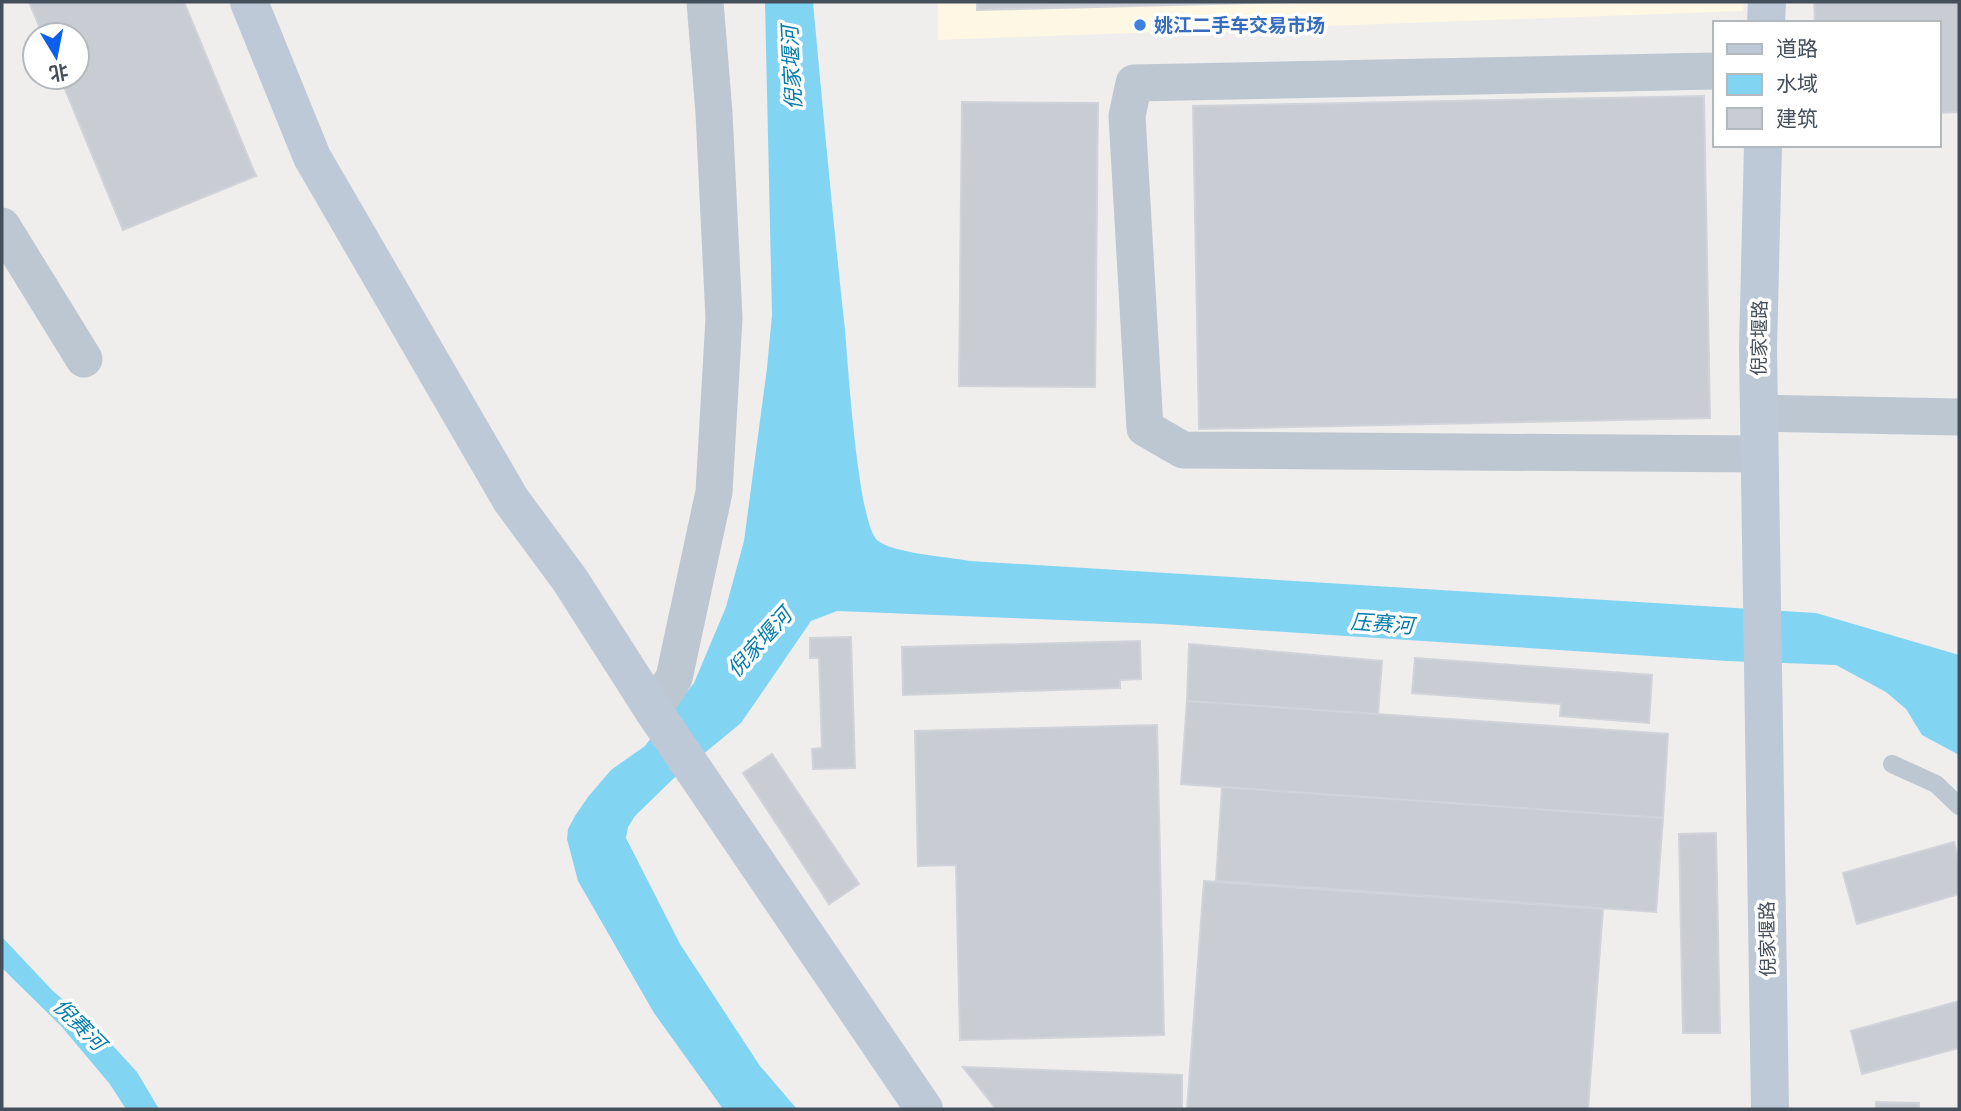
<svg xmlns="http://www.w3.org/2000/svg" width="1961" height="1111" viewBox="0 0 1961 1111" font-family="'IBM Plex Sans','Noto Sans SC',sans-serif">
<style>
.commercial{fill:#fdf7e4}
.water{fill:#81d4f2}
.building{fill:#c9ccd3;stroke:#d1d3da;stroke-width:2}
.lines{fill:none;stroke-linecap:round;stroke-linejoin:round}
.lane{stroke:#bcc7d1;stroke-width:18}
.street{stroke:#bcc7d1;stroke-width:37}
.secondary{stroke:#bec9d8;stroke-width:38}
.shop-dot{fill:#3f7fe0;stroke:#fff;stroke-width:2.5}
.labels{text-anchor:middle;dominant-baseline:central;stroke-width:7;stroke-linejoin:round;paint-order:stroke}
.shop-label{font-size:19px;font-weight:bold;fill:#366cbe;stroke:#fff;text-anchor:start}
.street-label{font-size:19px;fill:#444f5c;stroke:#fff}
.water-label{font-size:21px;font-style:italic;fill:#027caa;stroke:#fff}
</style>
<rect width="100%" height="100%" fill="#f0eded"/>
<path class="commercial" d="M938 2H1744L1743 11 938 40Z"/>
<path class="water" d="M765 2H813C823 111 833 221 845 330 848 364 858 522 877 540 891 553 949 557 970 561L1816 613 1959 655V755L1922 735 1906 709 1886 692 1836 665 1728 661 1163 624 837 611 811 621 741 723 673 779 635 816 628 827 626 838 680 944 760 1066 797 1109H723L654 1013 578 881 567 839 568 829 575 816 588 797 611 770 645 746 694 683 726 607 744 541 767 368 772 315Z
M2 937 52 990 103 1035 137 1072 159 1109H126L109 1083 61 1026 2 968Z"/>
<path class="building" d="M29 2H184L256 176 123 230 60 77H77V35H43Z
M977 2H1292L977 10Z
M1814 2H1959V112L1938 113V23H1815Z
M1704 96 1710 418 1199 429 1193 106Z
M962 102 1098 103 1095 387 959 386Z
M851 637 855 768 813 769 812 749 822 748 819 658H810V638Z
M1140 641 1141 679 1120 680V688L903 695 902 647Z
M1189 644 1382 661 1378 714 1187 701Z
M1415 658 1652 675 1649 723 1560 716 1561 704 1412 693Z
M1187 701 1668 734 1663 818 1181 784Z
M1157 725 1164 1035 960 1040 956 865 918 866 915 731Z
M772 754 859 884 829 904 743 773Z
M1222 787 1663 818 1656 912 1216 881Z
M1716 833 1720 1033H1683L1679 834Z
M1954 842 1959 862V894L1857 924 1843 873Z
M1204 881 1603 909 1588 1109H1187Z
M1959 1001V1048L1862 1074 1851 1031Z
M963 1067 1182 1075V1109H996Z
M1876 1102 1919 1103V1109H1876Z"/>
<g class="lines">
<path class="lane" d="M1892 764 1936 784 1959 806"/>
<path class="street" d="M1714 71 1134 83 1127 116 1145 428 1183 450 1759 454
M2 226 84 359
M1759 413 1959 417
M653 710 674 678 714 492 724 318 714 113 705 2"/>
<path class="secondary" d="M249 2 312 157 511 500 570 580 653 710 924 1109
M1766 23 1767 2
M1763 145 1758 349 1770 1109"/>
</g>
<circle class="shop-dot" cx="1140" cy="25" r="7"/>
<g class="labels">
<g class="shop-label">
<text x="1154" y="25">姚江二手车交易市场</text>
</g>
<g class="street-label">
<text transform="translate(1759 338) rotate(-89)">倪家堰路</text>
<text transform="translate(1767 939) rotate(-91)">倪家堰路</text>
</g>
<g class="water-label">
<text transform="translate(791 68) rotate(-93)">倪家堰河</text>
<text transform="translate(1382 623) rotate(4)">压赛河</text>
<text transform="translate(759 642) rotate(-48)">倪家堰河</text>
<text transform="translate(80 1024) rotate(45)">倪赛河</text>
</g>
</g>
<rect width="1961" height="1111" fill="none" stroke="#444f5c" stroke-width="7"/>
<rect x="1713" y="21" width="228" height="126" fill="#ffffff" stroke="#b4b9be" stroke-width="2"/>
<rect x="1727" y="44" width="35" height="10" fill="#bec9d8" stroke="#b4b9be" stroke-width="2"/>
<text x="1776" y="56" font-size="21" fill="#444f5c">道路</text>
<rect x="1727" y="74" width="35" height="21" fill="#81d4f2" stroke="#b4b9be" stroke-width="2"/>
<text x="1776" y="91" font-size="21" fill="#444f5c">水域</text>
<rect x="1727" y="108" width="35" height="21" fill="#c9ccd3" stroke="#b4b9be" stroke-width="2"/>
<text x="1776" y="126" font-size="21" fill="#444f5c">建筑</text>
<g transform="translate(56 56) rotate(170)"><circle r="33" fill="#ffffff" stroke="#b4b9be" stroke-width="2"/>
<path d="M0-5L12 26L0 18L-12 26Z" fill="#0b5fec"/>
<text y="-10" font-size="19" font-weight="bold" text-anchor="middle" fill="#444f5c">北</text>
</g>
</svg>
